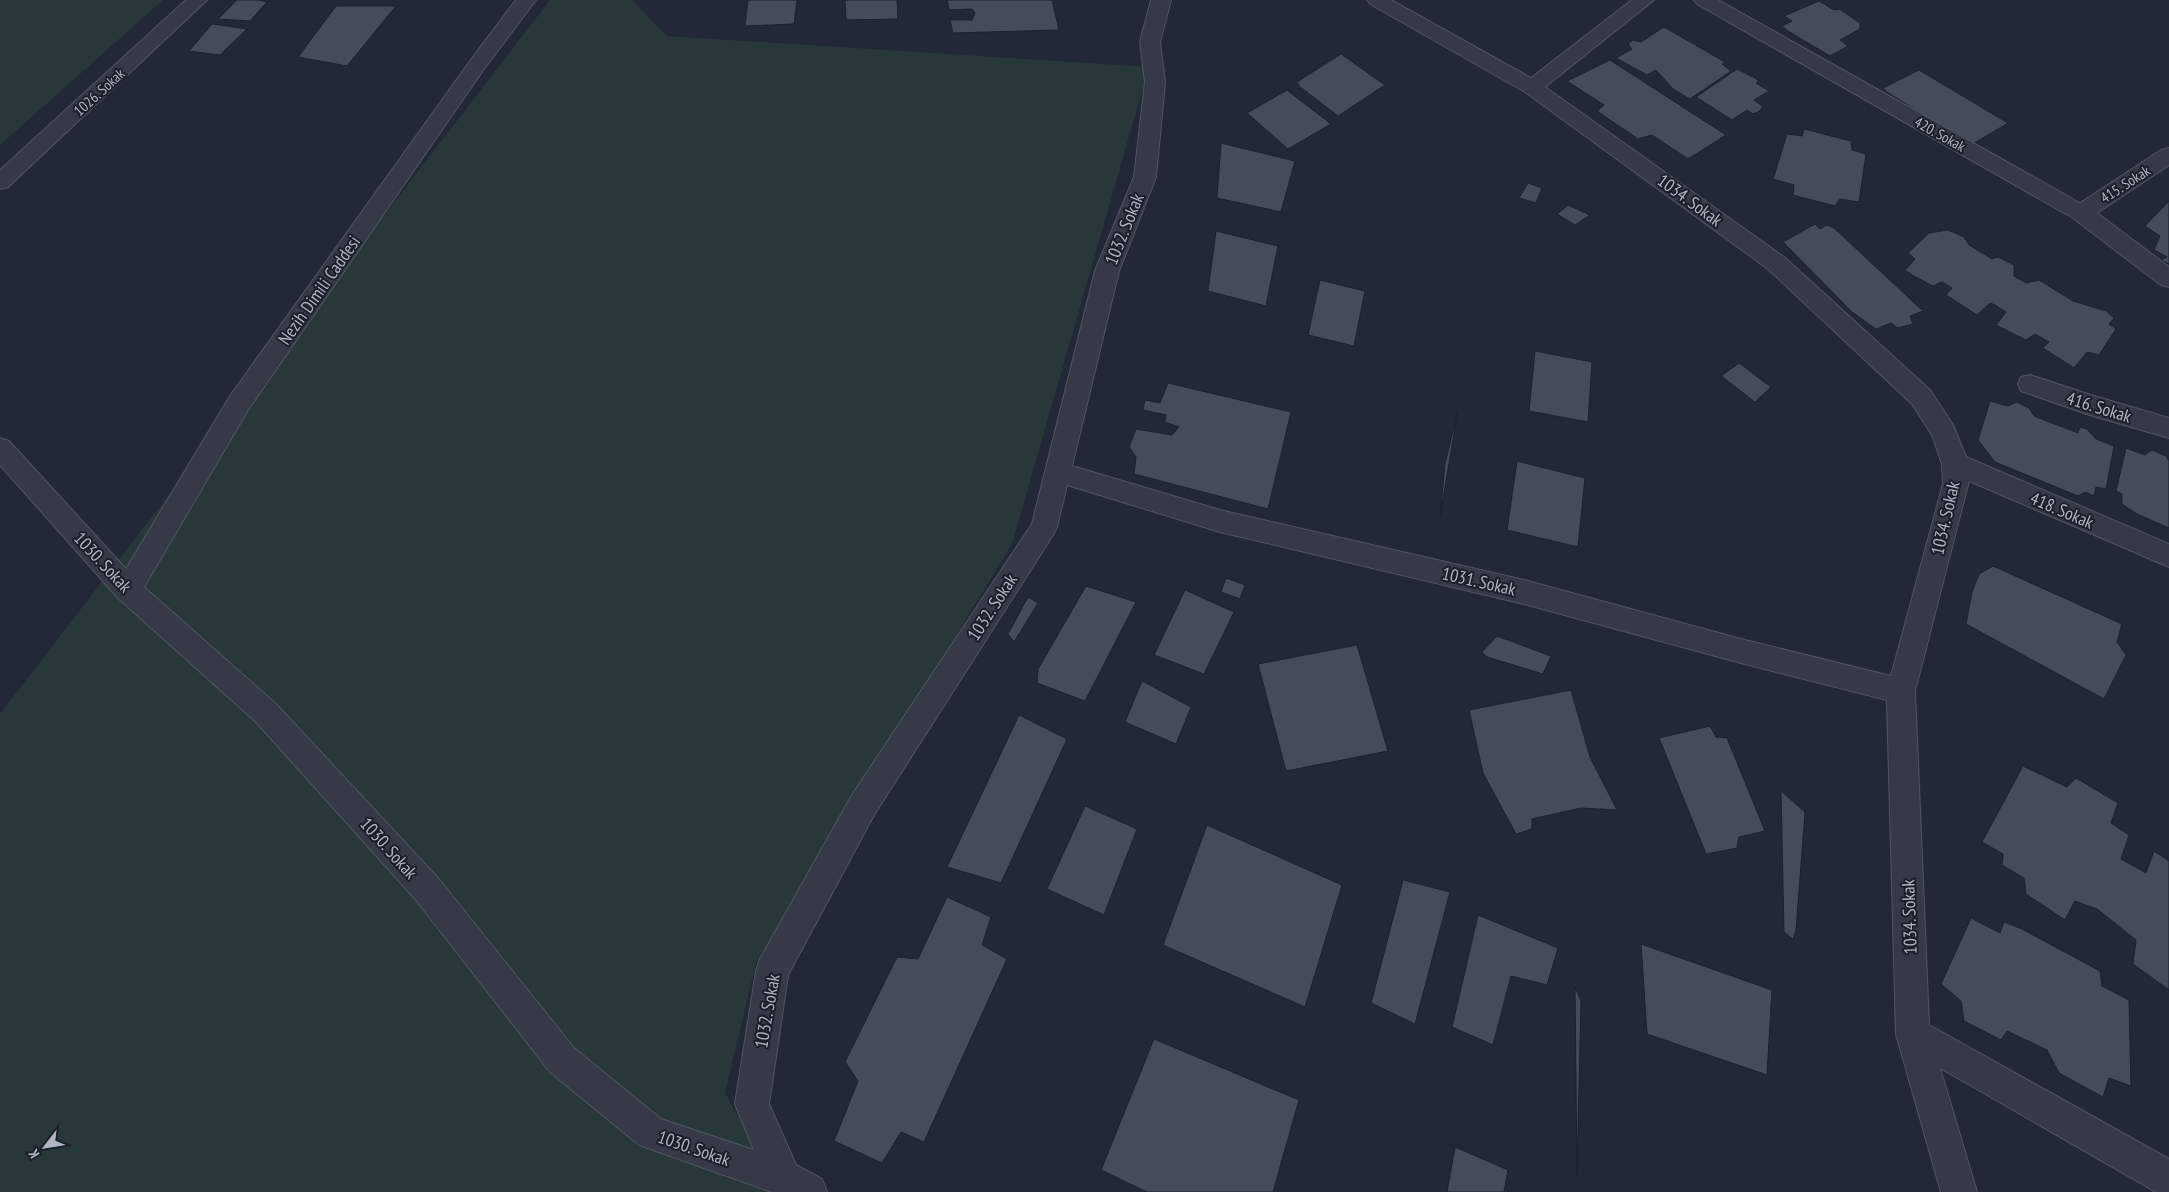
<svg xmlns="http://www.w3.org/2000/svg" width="2169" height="1192" viewBox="0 0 2169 1192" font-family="'PT Sans Narrow',sans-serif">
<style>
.green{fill:#28383a}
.building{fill:#444b59;stroke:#1d212c}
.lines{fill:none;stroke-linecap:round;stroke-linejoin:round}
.minor-casing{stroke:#505560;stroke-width:2}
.minor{fill:#353a46;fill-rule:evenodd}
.labels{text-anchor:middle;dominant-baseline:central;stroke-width:4;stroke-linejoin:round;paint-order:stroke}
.far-street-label{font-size:15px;fill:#b0b5c2;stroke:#1b1f2a}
.street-label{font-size:18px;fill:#b0b5c2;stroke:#1b1f2a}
</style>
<rect width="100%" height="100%" fill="#222835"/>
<path class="green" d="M0 0H163L0 145Z
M550 0H632L667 36 1149 67 1012 544 756 963 725 1093 780 1192H0V714Z"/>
<path class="building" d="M237 0H258L267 2 250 21 218 19Z
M748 0H797L794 24 745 26Z
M845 0H897L898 19 846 20Z
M947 0H1052L1059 30 953 33 950 20H972L975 13 972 9 949 10Z
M1819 1 1834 10 1840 9 1860 23V29L1840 40 1848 46 1830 56 1788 31 1782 26 1792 21 1784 16Z
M336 6H396L347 66 298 57Z
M212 24 247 29 220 55 189 51Z
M1664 27 1725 62 1722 64 1731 71 1690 99 1673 89 1656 70 1647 75 1616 58 1632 49 1628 44 1633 40 1641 42Z
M1341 54 1385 85 1338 116 1299 86 1297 82Z
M1610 60 1726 135 1688 159 1652 135 1638 139 1597 111 1604 105 1567 81Z
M1737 69 1755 78 1759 81 1756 83 1769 91 1754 100 1763 107 1758 112 1753 114 1747 110 1732 120 1696 97Z
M1919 70 2008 123 1971 145 1887 92 1883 88Z
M1287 90 1331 124 1288 149 1247 113Z
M1804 129 1851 141 1852 150 1866 154 1859 202 1840 199 1835 206 1793 195 1794 185 1773 179 1787 134 1802 136Z
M1221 143 1295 161 1281 212 1217 198Z
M1528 183 1542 188 1536 203 1519 198Z
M2169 201V264L2161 260 2167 257 2154 250 2160 236 2145 226Z
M1568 205 1590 215 1575 225 1557 214Z
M1815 224 1820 229 1827 225 1834 228 1923 311 1910 316 1913 324 1898 328 1891 323 1876 329 1852 312 1783 242Z
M1948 230 1964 237 1969 245 1992 259 1998 257 2014 265V276L2026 283 2039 280 2073 301 2106 311 2114 318 2109 324 2116 329 2099 355 2087 352 2074 368 2043 348 2049 342 2035 334 2026 340 1996 325 2006 312 1995 305 1990 303 1977 315 1946 295 1952 288 1942 282 1933 286 1912 275 1905 270 1915 259 1908 253 1929 233Z
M1216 231 1278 246 1266 306 1208 291Z
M1320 280 1365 291 1354 346 1308 335Z
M1535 351 1592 362 1588 422 1529 411Z
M1739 363 1771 387 1755 402 1721 376Z
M1168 383 1291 412 1268 509 1134 474 1136 457 1129 447 1136 429 1172 435 1179 427 1165 422 1166 415 1143 410 1145 400 1160 403Z
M1990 401 2008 406 2017 402 2029 408 2034 416 2078 433 2080 427 2087 429 2096 439 2114 446 2106 489 2096 487 2094 496 2085 492 2078 496 1995 462 1978 440Z
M1458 410 1440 517 1445 464Z
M2126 448 2145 455 2152 450 2166 456 2169 461V528L2137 514 2122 504V494L2116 491Z
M1517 461 1585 478 1578 547 1507 530Z
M1993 566 2122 624 2117 642 2126 655 2104 699 1966 624 1972 592 1979 574Z
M1226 578 1245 585 1240 599 1221 592Z
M1086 586 1136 602 1085 701 1037 683 1038 669Z
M1185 590 1234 612 1204 674 1154 655Z
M1028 597 1038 603 1014 642 1008 634Z
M1497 636 1551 656 1543 674 1487 657 1482 652Z
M1357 645 1388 751 1286 771 1258 664Z
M1142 681 1191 707 1176 744 1125 722Z
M1571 690 1590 757 1617 810 1581 808 1532 819V829L1516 834 1483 773 1469 710Z
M1019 715 1067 739 1001 883 947 867Z
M1710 726 1716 737 1727 738 1765 831 1739 837 1737 848 1706 854 1659 738Z
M2023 766 2067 787 2076 778 2118 803 2111 823 2129 835 2121 859 2146 873 2154 851 2169 861V990L2133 964 2136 940 2097 909 2075 901 2065 920 2026 894 2024 878 2002 865 2003 854 1982 842Z
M1781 791 1805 812 1796 930 1793 939 1784 932Z
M1085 806 1137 829 1104 915 1047 889Z
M1207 825 1342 885 1305 1007 1163 945Z
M1403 880 1450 892 1415 1024 1371 1003Z
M947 897 991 917 982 945 1007 959 924 1142 901 1132 882 1163 834 1141 858 1081 845 1062 897 957 918 959Z
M1478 915 1558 948 1547 985 1511 976 1493 1045 1452 1027Z
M1971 918 2000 933 2004 922 2022 929 2100 971 2102 986 2129 1000 2131 1086 2109 1078 2103 1097 2059 1073 2047 1050 2007 1031 2001 1040 1964 1021 1961 1001 1941 984Z
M1641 944 1772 990 1767 1075 1647 1034Z
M1575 987 1581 1001 1577 1177Z
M1154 1039 1299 1100 1273 1192H1147L1101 1170Z
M1455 1147 1508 1170 1504 1192H1447Z"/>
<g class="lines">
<g class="minor-casing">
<path id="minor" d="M186 0H207L8 187 0 189V170Z
M516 0H536L484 69 248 410 144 587 276 704 438 878 574 1048 661 1119 754 1150 735 1104 756 971 760 959 852 795 1032 524 1095 271 1134 177 1145 82 1140 42 1151 0H1171L1160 42 1165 82 1156 177 1119 271 1072 466 1220 510 1524 580 1741 639 1891 676 1943 484 1942 464 1932 435 1912 404 1768 269 1525 92 1370 4 1367 0H1391L1531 78 1632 0H1654L1545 87 1784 257 1930 390 1953 425 1966 457 2169 544V567L1969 481 1915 691 1929 1025 2169 1159V1192H2156L1940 1068 1977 1192H1941L1896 1034 1887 700 1741 663 1524 604 1220 532 1067 485 1057 527 1053 535 874 815 788 975 769 1104 796 1165 822 1179 827 1192H772L639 1145 550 1072 416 900 256 722 118 598 0 465V438L9 441 126 569 230 396 470 61Z
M1694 0H1718L2080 203 2161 150 2169 148V165L2097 213 2169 267V287L2161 285 2073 218 1697 4Z
M2030 375 2094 396 2169 418V438L2090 415 2021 391 2018 384 2021 377Z"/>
</g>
<use href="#minor" class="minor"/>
</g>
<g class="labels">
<g class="far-street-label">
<text transform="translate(99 92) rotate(-42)">1026. Sokak</text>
<text transform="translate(1940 134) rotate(29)">420. Sokak</text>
<text transform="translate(2125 184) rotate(-33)">415. Sokak</text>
</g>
<g class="street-label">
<text transform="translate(1690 200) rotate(36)">1034. Sokak</text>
<text transform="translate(1124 229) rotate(-68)">1032. Sokak</text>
<text transform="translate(319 290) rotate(-55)">Nezih Dimili Caddesi</text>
<text transform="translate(2099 407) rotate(17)">416. Sokak</text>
<text transform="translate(2062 510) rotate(23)">418. Sokak</text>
<text transform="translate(1945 518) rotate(-77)">1034. Sokak</text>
<text transform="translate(103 562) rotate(47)">1030. Sokak</text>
<text transform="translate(1479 581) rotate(13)">1031. Sokak</text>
<text transform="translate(992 607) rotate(-57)">1032. Sokak</text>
<text transform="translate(389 848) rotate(48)">1030. Sokak</text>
<text transform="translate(1909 917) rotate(-92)">1034. Sokak</text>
<text transform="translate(767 1011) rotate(-80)">1032. Sokak</text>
<text transform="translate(694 1148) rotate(19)">1030. Sokak</text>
</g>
</g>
<g transform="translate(45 1147) rotate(239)" stroke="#1b1f2a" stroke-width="4" paint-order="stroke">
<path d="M0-4L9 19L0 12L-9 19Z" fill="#b0b5c2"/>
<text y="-8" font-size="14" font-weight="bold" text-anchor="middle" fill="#b0b5c2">K</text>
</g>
</svg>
